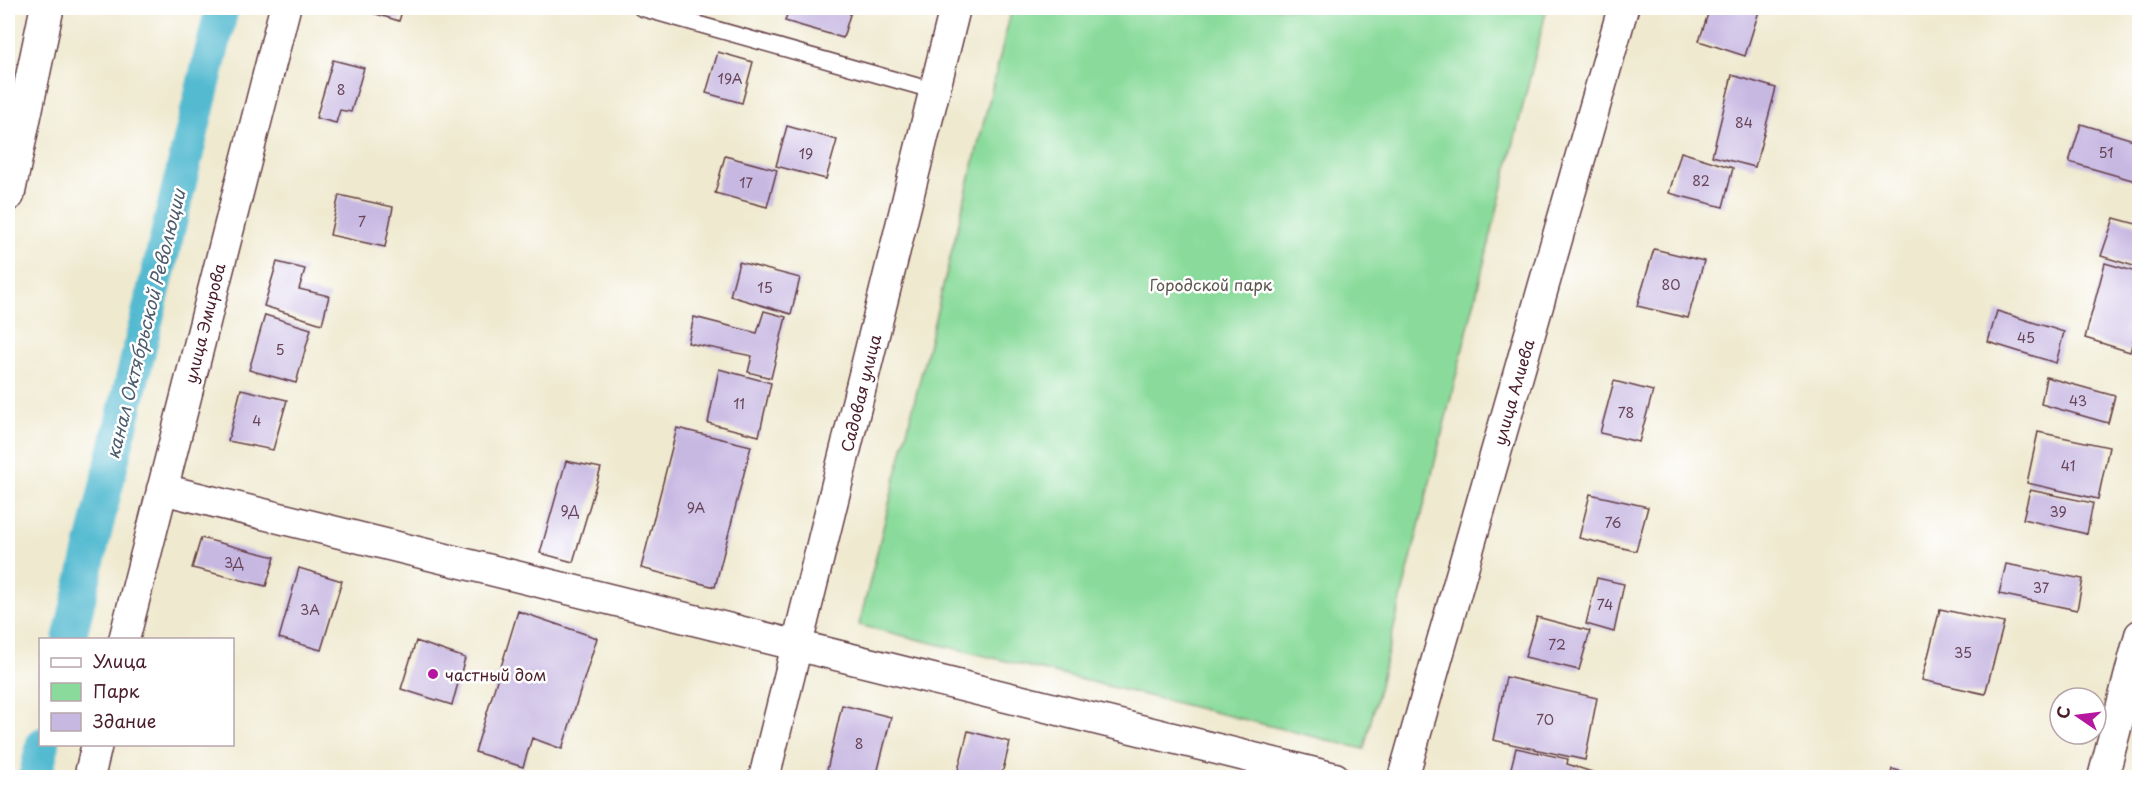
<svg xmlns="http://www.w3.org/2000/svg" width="2147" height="785" viewBox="0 0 2147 785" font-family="'Playpen Sans',sans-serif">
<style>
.green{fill:#8adb9b;stroke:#6a7d63;stroke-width:1.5}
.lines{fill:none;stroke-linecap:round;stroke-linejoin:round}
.canal{stroke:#52bad0;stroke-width:34}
.building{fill:#c7b8e2}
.service-casing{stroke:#633d44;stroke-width:18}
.minor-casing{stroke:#633d44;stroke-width:33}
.tertiary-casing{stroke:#633d44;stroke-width:36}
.service{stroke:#fff;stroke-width:15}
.minor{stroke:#fff;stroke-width:30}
.tertiary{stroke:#fff;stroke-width:33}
.poi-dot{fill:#b5179e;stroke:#fff;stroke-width:2}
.labels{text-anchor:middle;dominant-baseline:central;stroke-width:5;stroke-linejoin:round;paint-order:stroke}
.number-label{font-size:14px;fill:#694559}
.park-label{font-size:16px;fill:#5d574d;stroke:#fff}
.street-label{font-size:16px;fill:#4a1f2b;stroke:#fff}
.poi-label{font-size:16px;fill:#4a1f2b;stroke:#fff;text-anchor:start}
.water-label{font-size:18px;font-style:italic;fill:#4d5d6d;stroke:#fff}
</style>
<rect width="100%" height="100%" fill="#fff"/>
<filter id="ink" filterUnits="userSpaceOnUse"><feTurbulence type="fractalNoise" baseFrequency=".0167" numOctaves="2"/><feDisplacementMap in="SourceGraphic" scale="12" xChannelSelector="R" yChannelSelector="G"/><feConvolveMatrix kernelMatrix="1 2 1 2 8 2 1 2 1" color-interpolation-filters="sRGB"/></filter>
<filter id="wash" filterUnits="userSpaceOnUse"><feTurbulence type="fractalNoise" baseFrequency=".008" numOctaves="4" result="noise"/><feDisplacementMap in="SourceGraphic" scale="24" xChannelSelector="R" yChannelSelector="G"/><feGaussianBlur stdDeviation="1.35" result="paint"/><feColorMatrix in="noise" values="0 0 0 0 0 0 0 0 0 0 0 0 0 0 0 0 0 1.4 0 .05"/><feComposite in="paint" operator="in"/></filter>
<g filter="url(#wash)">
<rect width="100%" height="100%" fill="#efe9cf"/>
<path class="green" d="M1012 8H1547L1364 749 859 625Z"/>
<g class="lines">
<path class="canal" d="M69 640 222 8
M35 778 43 744"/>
</g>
<g id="blocks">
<path class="building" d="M357 8H403L399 21Z
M789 8H840L851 11 843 38 785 21Z
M1710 8H1760L1745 56 1699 41Z
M718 52 753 62 742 103 706 93Z
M333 60 364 68 351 112 340 110 336 123 316 118Z
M1732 75 1776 88 1755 167 1712 156Z
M2081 124 2140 142 2139 182 2069 162Z
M787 126 837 140 826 179 776 166Z
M1681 152 1733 168 1723 207 1669 193Z
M725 156 777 170 767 207 715 193Z
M339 195 393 207 385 247 330 235Z
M2114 218 2140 225V268L2101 256Z
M1654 249 1704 261 1688 318 1637 306Z
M277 262 305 269 299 289 329 296 322 324 264 306Z
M739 262 800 278 791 314 730 296Z
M2105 263 2140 273V317L2130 352 2085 338Z
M764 311 786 317 771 378 748 372 752 356 688 343 694 317 757 333Z
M1997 311 2064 332 2056 363 1988 342Z
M265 315 311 329 296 383 249 370Z
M719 369 771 383 759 436 708 423Z
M2046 377 2115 396 2108 423 2041 404Z
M1614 381 1653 391 1639 442 1600 433Z
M241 389 287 400 273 450 228 441Z
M677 428 751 446 715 587 641 568Z
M2038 432 2109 447 2098 499 2027 483Z
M566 461 601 468 573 562 540 553Z
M2030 490 2093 503 2087 534 2023 519Z
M1590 494 1648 507 1636 551 1579 538Z
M201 538 275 557 266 586 192 568Z
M2006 564 2083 579 2077 610 1999 594Z
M299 568 342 581 321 650 279 638Z
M1597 578 1624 584 1614 632 1586 624Z
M1940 609 2004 623 1985 694 1922 680Z
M518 611 597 638 562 749 532 738 523 767 475 752Z
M1537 617 1590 631 1579 670 1525 657Z
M416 641 465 658 452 705 401 689Z
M1506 677 1597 698 1585 760 1493 740Z
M842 705 891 717 876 778H854L827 770Z
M968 731 1010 742 1001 778H956Z
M1516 748 1568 759 1567 764 1611 778 1509 776Z
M1892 769 1922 777 1921 778H1890Z"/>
</g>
</g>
<g filter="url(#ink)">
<use href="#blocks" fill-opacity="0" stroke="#633d44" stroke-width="1.5"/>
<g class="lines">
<g class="service-casing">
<path id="service" d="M641 8 935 91"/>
</g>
<g class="minor-casing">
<path id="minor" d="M162 489 1335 778
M124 640 285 8
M89 778 97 744
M764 778 955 8
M1403 778 1623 8
M2103 778 2140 635"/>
</g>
<g class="tertiary-casing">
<path id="tertiary" d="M8 194 47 8"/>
</g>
<use href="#service" class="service"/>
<use href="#minor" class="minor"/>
<use href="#tertiary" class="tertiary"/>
</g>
</g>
<circle class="poi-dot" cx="433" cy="674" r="6"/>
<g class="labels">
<g class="number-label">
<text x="730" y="78">19А</text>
<text x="341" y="89">8</text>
<text x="1744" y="122">84</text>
<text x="2106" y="152">51</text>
<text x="806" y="153">19</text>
<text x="1701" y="180">82</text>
<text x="746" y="182">17</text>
<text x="362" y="221">7</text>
<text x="1671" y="284">80</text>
<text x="765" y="287">15</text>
<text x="2026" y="337">45</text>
<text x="280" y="349">5</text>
<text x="2078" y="400">43</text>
<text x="739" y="403">11</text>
<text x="1626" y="412">78</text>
<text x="257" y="420">4</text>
<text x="2068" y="465">41</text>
<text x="696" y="507">9А</text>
<text x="570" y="510">9Д</text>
<text x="2058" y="511">39</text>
<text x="1613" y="522">76</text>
<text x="234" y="562">3Д</text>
<text x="2041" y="587">37</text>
<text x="1605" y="604">74</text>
<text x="310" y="609">3А</text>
<text x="1557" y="644">72</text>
<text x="1963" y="652">35</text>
<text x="1545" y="719">70</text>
<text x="859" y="743">8</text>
</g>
<g class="park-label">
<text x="1211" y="284">Городской парк</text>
</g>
<g class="street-label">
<text transform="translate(204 323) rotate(-76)">улица Эмирова</text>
<text transform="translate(1513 392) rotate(-74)">улица Алиева</text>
<text transform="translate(860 393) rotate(-76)">Садовая улица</text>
</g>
<g class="poi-label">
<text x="445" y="674">частный дом</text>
</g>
<g class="water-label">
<text transform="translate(145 324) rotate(-76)">канал Октябрьской Революции</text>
</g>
</g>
<rect width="2147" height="785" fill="none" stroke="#fff" stroke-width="30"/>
<rect x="39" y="638" width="195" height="108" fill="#ffffff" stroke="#b7a5aa" stroke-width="1.5"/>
<rect x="51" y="658" width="30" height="9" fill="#ffffff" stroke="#b7a5aa" stroke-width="1.5"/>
<text x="93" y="668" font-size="18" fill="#4a1f2b">Улица</text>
<rect x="51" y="683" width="30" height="18" fill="#8adb9b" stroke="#b7a5aa" stroke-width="1.5"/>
<text x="93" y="698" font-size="18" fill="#4a1f2b">Парк</text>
<rect x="51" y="713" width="30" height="18" fill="#c7b8e2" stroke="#b7a5aa" stroke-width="1.5"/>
<text x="93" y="728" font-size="18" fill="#4a1f2b">Здание</text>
<g transform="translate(2078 716) rotate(284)"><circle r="28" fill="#ffffff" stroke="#b7a5aa" stroke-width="1.5"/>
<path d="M0-4.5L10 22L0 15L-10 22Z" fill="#b5179e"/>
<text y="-9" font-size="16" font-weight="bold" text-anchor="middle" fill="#4a1f2b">С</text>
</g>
</svg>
